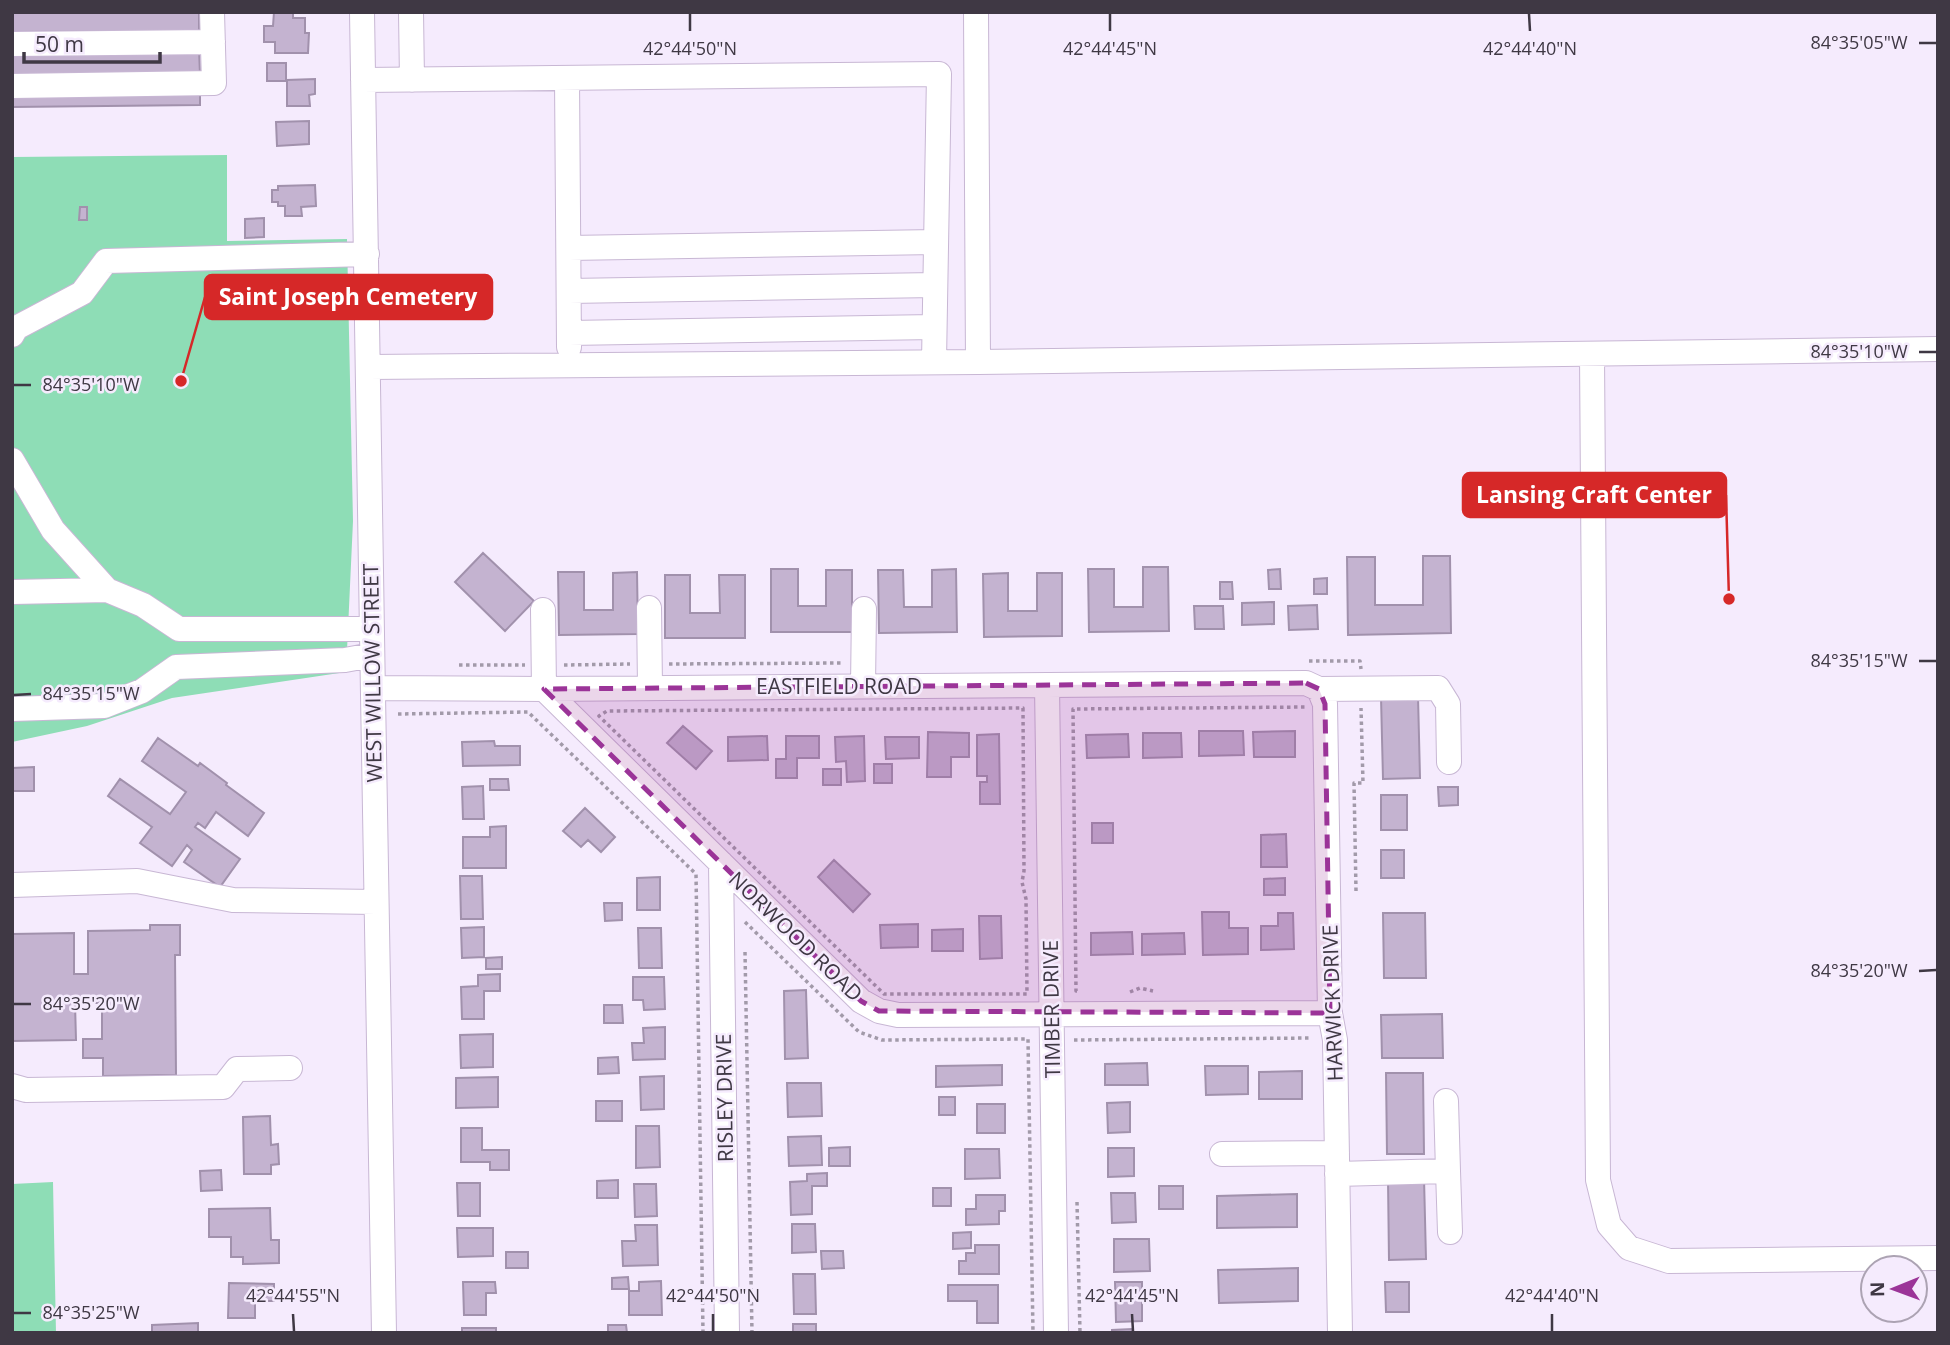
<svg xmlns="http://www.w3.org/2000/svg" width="1950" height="1345" viewBox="0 0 1950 1345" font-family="'Open Sans',sans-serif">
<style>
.green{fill:#8eddb6}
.building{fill:#c4b3d0;stroke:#a191ac;stroke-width:2}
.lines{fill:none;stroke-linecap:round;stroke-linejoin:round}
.minor-casing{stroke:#c8b7d4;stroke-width:26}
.path{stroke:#a29aa9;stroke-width:3.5;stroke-dasharray:3.5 3.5;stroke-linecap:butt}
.minor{stroke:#fff;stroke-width:24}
.marked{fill:#9b3498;fill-opacity:0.2;stroke:#9b3498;stroke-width:5;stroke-dasharray:14 9;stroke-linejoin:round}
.ticks{fill:none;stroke:#3f3844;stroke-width:2.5}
.labels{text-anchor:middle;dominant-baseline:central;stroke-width:5;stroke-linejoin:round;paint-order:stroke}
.street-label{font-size:21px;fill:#3f3844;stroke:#f5ebfd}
.ticks-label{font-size:18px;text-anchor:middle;fill:#3f3844;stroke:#f5ebfd;stroke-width:5;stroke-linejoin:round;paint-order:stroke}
.leader{fill:none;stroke:#d62828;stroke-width:2.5}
.callout-dot{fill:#d62828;stroke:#f5ebfd;stroke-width:2.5}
.callout{fill:#d62828;stroke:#d62828;stroke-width:2.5}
.callout-label{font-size:23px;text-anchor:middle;font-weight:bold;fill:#fff}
</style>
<rect width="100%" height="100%" fill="#f5ebfd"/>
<path class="green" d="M227 155V241L347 239 353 521 346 672 172 698 87 726 12 742V157Z
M53 1182 56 1333H12V1184Z"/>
<path class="building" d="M12 12H199V31L12 32Z
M274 12H293V18H305V33H309L308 53H275V42H264V26H273Z
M199 49 200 75 12 76V51Z
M267 63H286V81H267Z
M315 79V94L309 95 310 106H287V80Z
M200 91V105L12 107V93Z
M309 121V144L277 146 276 122Z
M315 185 316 206 301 207 302 216H285V206H278V202H272V190H278V186Z
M80 207H87V220H79Z
M264 218V237L245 238V219Z
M483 553 534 601 505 631 455 582Z
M1423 556H1450L1451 633 1348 635 1347 557H1375V605H1423Z
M1143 567H1168L1169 631 1089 632 1088 569H1114V607H1143Z
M771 569H798V606H826V570H852V632H771Z
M956 569 957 632 879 633 878 570H903L904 607H932V570Z
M1280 569 1281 589H1269L1268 570Z
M558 572H584V610H613V573L637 572 638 634 559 635Z
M1008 573V611H1037V573H1062V636L984 637 983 574Z
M665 575H690V613H720L719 575H745V638H665Z
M1327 578V594H1314V579Z
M1220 582H1232L1233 599H1220Z
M1274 602V624L1242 625V603Z
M1317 605 1318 629 1289 630 1288 606Z
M1194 606H1223L1224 629H1195Z
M1418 696 1420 778 1383 779 1381 697Z
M683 726 712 751 696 769 667 743Z
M1199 731H1243L1244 755 1199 756Z
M1295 731V757H1254L1253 732Z
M928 732 969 733V757H951V777H927Z
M1143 733H1181L1182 757 1143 758Z
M999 734 1000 804H980V782H987V776H977V735Z
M1128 734 1129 757 1087 758 1086 735Z
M767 736 768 760 728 761V737Z
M786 736H819V758H797V778H776V759H786Z
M864 736 865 781 847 782 846 761 836 762 835 737Z
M885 737H919V758L886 759Z
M158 738 198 766 200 763 227 783 226 785 264 813 248 836 216 812 205 828 198 823 195 827 240 859 220 887 184 862 192 850 187 845 172 866 140 843 152 827 108 796 120 779 170 814 186 792 142 761Z
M494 741 495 746H520V765L463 766 462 742Z
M874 764H892V783H874Z
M34 767V791H12V768Z
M823 769H841V785H823Z
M490 779H508L509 790H490Z
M483 786 484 819H463L462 787Z
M1438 787H1458V805L1439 806Z
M1381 795H1407V830H1381Z
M585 808 615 837 601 852 588 840 581 847 563 831Z
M1092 823H1113V843H1092Z
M506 826V868H463V837H490V827Z
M1286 834 1287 867H1261V835Z
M1381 850H1404V878H1381Z
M834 860 870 894 853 912 818 877Z
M460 876H482L483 919H461Z
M660 877V910H637V878Z
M1285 878V895H1264V879Z
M604 903H622V920L605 921Z
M1202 912H1229V928H1248V954L1203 955Z
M1278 913H1293L1294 949 1261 950V926H1278Z
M1383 913H1425L1426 978H1384Z
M979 916H1001L1002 958 980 959Z
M918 924V947L881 948 880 925Z
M150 925H180V955H175L176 1075 103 1076V1058H83V1039H102V1003H75L76 1040 12 1041V934L74 933V974H88V931L150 930Z
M484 927V957L462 958 461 928Z
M638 928H661L662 968H639Z
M963 929V951H932V930Z
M1132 932 1133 954 1091 955V933Z
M1184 933 1185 954 1142 955V934Z
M502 957V969H486V958Z
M500 974V991H484V1019H462L461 987 478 986V975Z
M633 977H664L665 1009 644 1010 643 1000H633Z
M806 990 808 1058 785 1059 784 991Z
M604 1005H622L623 1023H604Z
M1442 1014 1443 1058H1382L1381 1015Z
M665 1027V1059L633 1060 632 1043H644L643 1028Z
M493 1034V1067L461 1068 460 1035Z
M618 1057 619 1073 598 1074V1058Z
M1147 1063 1148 1085H1105V1064Z
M1002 1065V1085L936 1087V1066Z
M1205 1066H1248V1094L1206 1095Z
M1302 1071V1099H1259V1072Z
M1386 1073H1423L1424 1154H1387Z
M664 1076V1109L641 1110 640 1077Z
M498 1077V1107L456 1108V1078Z
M787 1083H821L822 1116 788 1117Z
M939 1097H955V1115H939Z
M596 1101H622V1121H596Z
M1130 1102V1132L1108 1133 1107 1103Z
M977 1104H1005V1133H977Z
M270 1116 271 1145 278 1144 279 1164 271 1165V1174H244L243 1117Z
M636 1126H659L660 1167 636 1168Z
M461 1128H482V1150H509V1170H490V1162H461Z
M821 1136 822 1165 789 1166 788 1137Z
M850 1147V1166H829V1148Z
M1108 1148H1134V1176L1108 1177Z
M965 1149H999L1000 1178 965 1179Z
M221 1170 222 1190 201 1191 200 1171Z
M827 1173V1186H812V1214L791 1215 790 1182 807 1181V1174Z
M1424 1178 1426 1259 1389 1260 1388 1179Z
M618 1180V1198H597V1181Z
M457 1183H480V1216H458Z
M634 1184H656L657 1216 635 1217Z
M1159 1186H1183V1209H1159Z
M933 1188H951V1206H933Z
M1111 1193H1135L1136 1222 1112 1223Z
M1297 1194V1227L1217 1228V1196Z
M976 1195H1005V1211H999V1224L966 1225V1209H976Z
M270 1208 271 1240H279V1263L243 1264V1257H231V1237H209V1209Z
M792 1224H815L816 1252 792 1253Z
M635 1225H657L658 1265 623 1266 622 1241H636Z
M457 1228H493V1256L458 1257Z
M971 1232V1248L953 1249V1233Z
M1114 1239H1149L1150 1271 1114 1272Z
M975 1245H999V1274H959V1261H966V1253H975Z
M821 1251H843L844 1268 822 1269Z
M506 1252H528V1268H506Z
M1298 1268V1301L1219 1303 1218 1270Z
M793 1274H815L816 1314H794Z
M628 1277 629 1289H612V1278Z
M661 1281 662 1315H629V1291H639V1282Z
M463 1282H495L496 1293H486V1315H464Z
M1115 1282H1142V1321L1116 1322Z
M1385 1282H1409V1312H1386Z
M229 1283 274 1284V1301H255V1318H228Z
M948 1285H998V1323H977V1301H948Z
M198 1323V1333H152V1325Z
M793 1324H816V1333H793Z
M608 1325H626L627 1333H608Z
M462 1328H496V1333H462Z
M1132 1329 1133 1333H1112V1330Z"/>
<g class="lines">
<g class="minor-casing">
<path id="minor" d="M362 12C369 452 376 893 384 1333
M411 12 412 80
M976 12 978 362 1938 349
M12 44 213 42
M567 78 569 347
M363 80 939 74 934 362
M12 86 214 83 212 12
M569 248 936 242
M569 291 935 285
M569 333 934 327
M12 335 16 328 82 293 106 261 367 254
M1592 354 1598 1180 1609 1225 1629 1248 1669 1261 1938 1258
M369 367 978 362
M12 460 53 530 107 590 143 605 179 629H370
M12 592 107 590
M649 608 650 687
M543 610 544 689 861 1001 879 1011 898 1015 1330 1013
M1047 685 1056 1333
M863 686 864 609
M373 688 544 689 1306 683 1319 689 1325 704 1330 1013 1335 1040 1340 1333
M1319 689 1438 688 1448 704 1449 762
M12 709 104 706 142 691 176 667 345 660 372 655
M721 863 727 1333
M12 885 137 881 233 900 376 902
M12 1086 26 1090 223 1087 237 1069 290 1068
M1446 1101 1448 1171
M1222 1154 1337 1153
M1337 1174 1448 1171 1450 1232"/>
</g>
<path class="path" d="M1309 661H1360L1361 669
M669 664 843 663
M459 665H525
M564 665 630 664
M1023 708 1024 871 1022 882 1026 899 1027 994H884L599 716 607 711Z
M398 714 528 712 696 874 703 1333
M1356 891 1354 783H1363L1361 708
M745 922 859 1032 882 1040 1028 1039 1033 1333
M745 952 752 1333
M1077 991H1076L1073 709 1305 707
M1130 992 1140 988 1153 991
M1074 1040 1310 1038
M1077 1202 1080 1333"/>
<use href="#minor" class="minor"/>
</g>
<path class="marked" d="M1306 683 1319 689 1325 704 1330 1013 879 1011 861 1001 544 689Z"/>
<path class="ticks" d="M690 14V31M1110 14V31M1529 14 1530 31M1919 43H1936M1919 352H1936M14 385H31M1919 661H1936M14 695 31 694M1919 971 1936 970M14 1004H31M14 1313H31M293 1314 294 1331M713 1314V1331M1132 1314 1133 1331M1552 1314V1331"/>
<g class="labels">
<g class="street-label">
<text transform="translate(372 673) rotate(-91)">WEST WILLOW STREET</text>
<text x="839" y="686">EASTFIELD ROAD</text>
<text transform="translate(796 936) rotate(44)">NORWOOD ROAD</text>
<text transform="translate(1332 1003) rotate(-92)">HARWICK DRIVE</text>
<text transform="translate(1051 1009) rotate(-91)">TIMBER DRIVE</text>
<text transform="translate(724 1098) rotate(-91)">RISLEY DRIVE</text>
</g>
</g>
<g class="ticks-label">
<text x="1859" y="49">84°35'05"W</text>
<text x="690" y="55">42°44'50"N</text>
<text x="1110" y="55">42°44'45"N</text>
<text x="1530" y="55">42°44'40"N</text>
<text x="1859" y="358">84°35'10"W</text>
<text x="91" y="391">84°35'10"W</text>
<text x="1859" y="667">84°35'15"W</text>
<text x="91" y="700">84°35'15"W</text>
<text x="1859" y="977">84°35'20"W</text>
<text x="91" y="1010">84°35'20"W</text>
<text x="293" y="1302">42°44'55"N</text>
<text x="713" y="1302">42°44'50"N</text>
<text x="1132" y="1302">42°44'45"N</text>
<text x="1552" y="1302">42°44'40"N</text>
<text x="91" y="1319">84°35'25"W</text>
</g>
<path class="leader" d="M181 381L205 297M1729 599L1726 495"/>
<g class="callout-dot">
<circle cx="181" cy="381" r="7"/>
<circle cx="1729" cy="599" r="7"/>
</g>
<g class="callout">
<rect x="205" y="275" width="287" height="44" rx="7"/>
<rect x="1463" y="473" width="263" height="44" rx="7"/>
</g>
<g class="callout-label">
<text x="348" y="305">Saint Joseph Cemetery</text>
<text x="1594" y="503">Lansing Craft Center</text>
</g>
<rect width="1950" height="1345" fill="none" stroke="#3f3844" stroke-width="28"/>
<g transform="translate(1894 1289) rotate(269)"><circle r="33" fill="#f5ebfd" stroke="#aca3b3" stroke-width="2"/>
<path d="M0-5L12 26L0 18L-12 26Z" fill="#9b3498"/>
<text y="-10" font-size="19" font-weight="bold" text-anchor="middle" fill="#3f3844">N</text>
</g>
<path d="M24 52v10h136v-10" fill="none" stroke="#3f3844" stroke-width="3.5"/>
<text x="35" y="52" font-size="21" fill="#3f3844" stroke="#f5ebfd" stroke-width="5" paint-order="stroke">50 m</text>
</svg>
